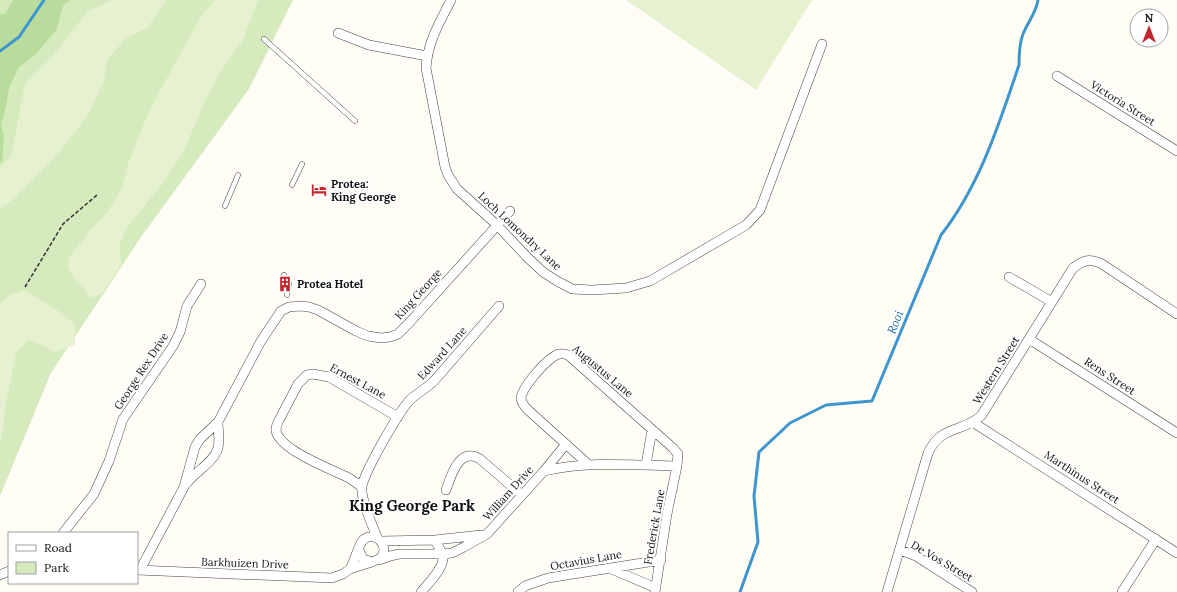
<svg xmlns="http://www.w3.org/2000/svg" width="1177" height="592" viewBox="0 0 1177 592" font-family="Lora,serif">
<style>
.green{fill:#d5ebbd}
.forest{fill:#b9dc9c}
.pitch{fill:#e6f2cf}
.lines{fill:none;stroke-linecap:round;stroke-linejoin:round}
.stream{stroke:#3f96cf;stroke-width:3}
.service-casing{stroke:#444;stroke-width:5.5}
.minor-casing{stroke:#444;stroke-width:10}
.path{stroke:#333;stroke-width:1.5;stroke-dasharray:4 2;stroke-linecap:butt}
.service{stroke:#fff;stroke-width:4.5}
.minor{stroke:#fff;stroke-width:9}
.labels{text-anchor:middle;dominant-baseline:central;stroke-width:4;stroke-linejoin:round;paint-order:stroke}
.street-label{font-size:11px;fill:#111;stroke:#fff}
.poi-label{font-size:11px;font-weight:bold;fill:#111;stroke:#fff;text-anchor:start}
.water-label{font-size:12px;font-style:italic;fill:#1768a6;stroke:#fff}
.district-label{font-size:15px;font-weight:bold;fill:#111;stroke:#fff}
</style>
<rect width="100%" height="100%" fill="#fffdf5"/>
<path class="green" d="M0 0H293L249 89 141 237 51 373 0 496Z"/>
<path class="forest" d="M13 0H70L63 5 57 29 36 54 19 67 9 88 6 107 1 124 4 137 2 161 0 162V14H5Z"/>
<path class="pitch" d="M112 0H167L147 28 126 38 107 60 104 81 88 115 60 151 16 197 0 209V167L11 156 25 84 53 56 87 12Z
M215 0H258L243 40 222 69 204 103 184 151 163 183 125 230 119 246 122 264 102 293 93 298 88 295 84 288 75 280 69 268 68 259 89 232 108 211 121 190 129 161 149 111 200 18Z
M626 0H812L756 90Z
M25 290C42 302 61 310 75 325V345L54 352 40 344 28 340 16 354 6 403 0 446V304L12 294Z"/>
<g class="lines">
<path class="stream" d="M0 51 19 37 44 0
M740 592 758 542 754 496 759 452 790 423 826 405 872 401 941 235C980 185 999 124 1019 65 1019 55 1019 44 1023 34 1028 22 1036 13 1038 0"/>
<g class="service-casing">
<path id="service" d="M264 39 355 121
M292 185 302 164
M225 206 238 175
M284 275 289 284 287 295"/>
</g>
<g class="minor-casing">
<path id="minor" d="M451 0C439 24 428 41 426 68L445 167 448 175 457 189 497 225 528 258 543 272 557 281 572 289 592 290 626 288 650 281 746 225 760 210 822 44
M338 33 369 45 427 56
M1057 76 1177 151
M1009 277 1052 302
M1029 339 1177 433
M974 423 1177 553
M589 465 528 410C525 407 522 403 521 399 521 388 544 363 553 357 558 353 563 353 568 355L673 448 678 454 677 466 667 514 655 592
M646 465 652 430
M544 471 566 444
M187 483C196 471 214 462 218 448 220 440 218 430 218 422
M362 487C358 484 353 481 349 478 331 469 285 452 277 434 275 430 276 427 278 422L298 384 307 375 313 374 329 377 398 417
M446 490C451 476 459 446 480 459L522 495
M63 533 94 494 109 461 123 419 173 346 180 332 187 306 201 284
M378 539C373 527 360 499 362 486 365 471 399 411 410 400 417 393 427 388 434 381L499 306
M381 541 435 540 481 535
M900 550 916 556 972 592
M379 560 390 556 399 554H442L452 553 464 547 487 534 544 471C587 461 633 465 677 466
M609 568 656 588
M350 569C354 562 359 544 363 540 375 530 390 545 381 558L372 562 363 559 359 550
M137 570 332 578 343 574 350 569 372 562
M140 570 184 487 195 447 200 439 218 422 261 341 281 311 289 307 301 306 309 307 318 310 356 331 368 336 381 338 390 337 398 334 410 322 510 211
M0 575 9 571
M421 592C428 584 444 568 443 557 442 551 437 545 435 540
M518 592 525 586 548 578 661 560
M887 592 928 453C941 425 961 433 981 416L1073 268C1084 260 1089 258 1102 264L1177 314
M1122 592 1156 539"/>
</g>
<path class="path" d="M25 287 63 224 97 195"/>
<use href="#service" class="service"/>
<use href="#minor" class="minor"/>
</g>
<defs>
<g id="hotel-bare" transform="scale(1.2)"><path d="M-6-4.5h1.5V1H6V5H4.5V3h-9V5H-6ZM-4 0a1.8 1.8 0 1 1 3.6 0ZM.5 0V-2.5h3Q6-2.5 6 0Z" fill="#c4262e" stroke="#fff" stroke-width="2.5" paint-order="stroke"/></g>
<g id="building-bare" transform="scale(1.2)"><path d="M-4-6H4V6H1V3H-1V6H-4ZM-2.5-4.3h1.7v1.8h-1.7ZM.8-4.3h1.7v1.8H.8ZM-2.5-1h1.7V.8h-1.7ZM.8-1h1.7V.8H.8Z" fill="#c4262e" stroke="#fff" stroke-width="2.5" paint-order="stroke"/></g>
</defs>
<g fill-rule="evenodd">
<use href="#hotel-bare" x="319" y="190"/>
<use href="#building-bare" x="285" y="284"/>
</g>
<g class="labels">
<g class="street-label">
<text transform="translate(1123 103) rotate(32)">Victoria Street</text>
<text transform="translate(520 231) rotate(43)">Loch Lomondry Lane</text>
<text transform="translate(418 294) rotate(-48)">King George</text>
<text transform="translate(442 353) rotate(-48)">Edward Lane</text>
<text transform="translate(996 370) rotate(-58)">Western Street</text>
<text transform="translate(141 371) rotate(-57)">George Rex Drive</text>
<text transform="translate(603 371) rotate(40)">Augustus Lane</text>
<text transform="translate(1110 376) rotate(33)">Rens Street</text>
<text transform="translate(358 381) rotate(28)">Ernest Lane</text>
<text transform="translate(1082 477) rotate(33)">Marthinus Street</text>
<text transform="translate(508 493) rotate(-48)">William Drive</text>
<text transform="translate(654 527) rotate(-80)">Frederick Lane</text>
<text transform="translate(586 560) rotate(-10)">Octavius Lane</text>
<text transform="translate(942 561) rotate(30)">De Vos Street</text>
<text transform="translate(245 563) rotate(2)">Barkhuizen Drive</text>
</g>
<g class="poi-label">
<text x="331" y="184">Protea:<tspan x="331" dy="13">King George</tspan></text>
<text x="297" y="284">Protea Hotel</text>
</g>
<g class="water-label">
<text transform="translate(895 322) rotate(-68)">Rooi</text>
</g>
<g class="district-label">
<text x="412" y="505">King George Park</text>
</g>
</g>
<rect x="8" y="532" width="130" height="52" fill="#ffffff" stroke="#a0a0a0"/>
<rect x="16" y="545" width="20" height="6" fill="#ffffff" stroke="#a0a0a0"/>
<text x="44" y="552" font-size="12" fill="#111111">Road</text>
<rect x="16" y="562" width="20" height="12" fill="#d5ebbd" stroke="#a0a0a0"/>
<text x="44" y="572" font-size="12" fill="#111111">Park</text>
<g transform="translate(1149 28)"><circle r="19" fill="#ffffff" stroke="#a0a0a0"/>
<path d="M0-3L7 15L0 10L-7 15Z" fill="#c4262e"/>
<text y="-6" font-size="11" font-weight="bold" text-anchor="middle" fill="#111111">N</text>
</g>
</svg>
